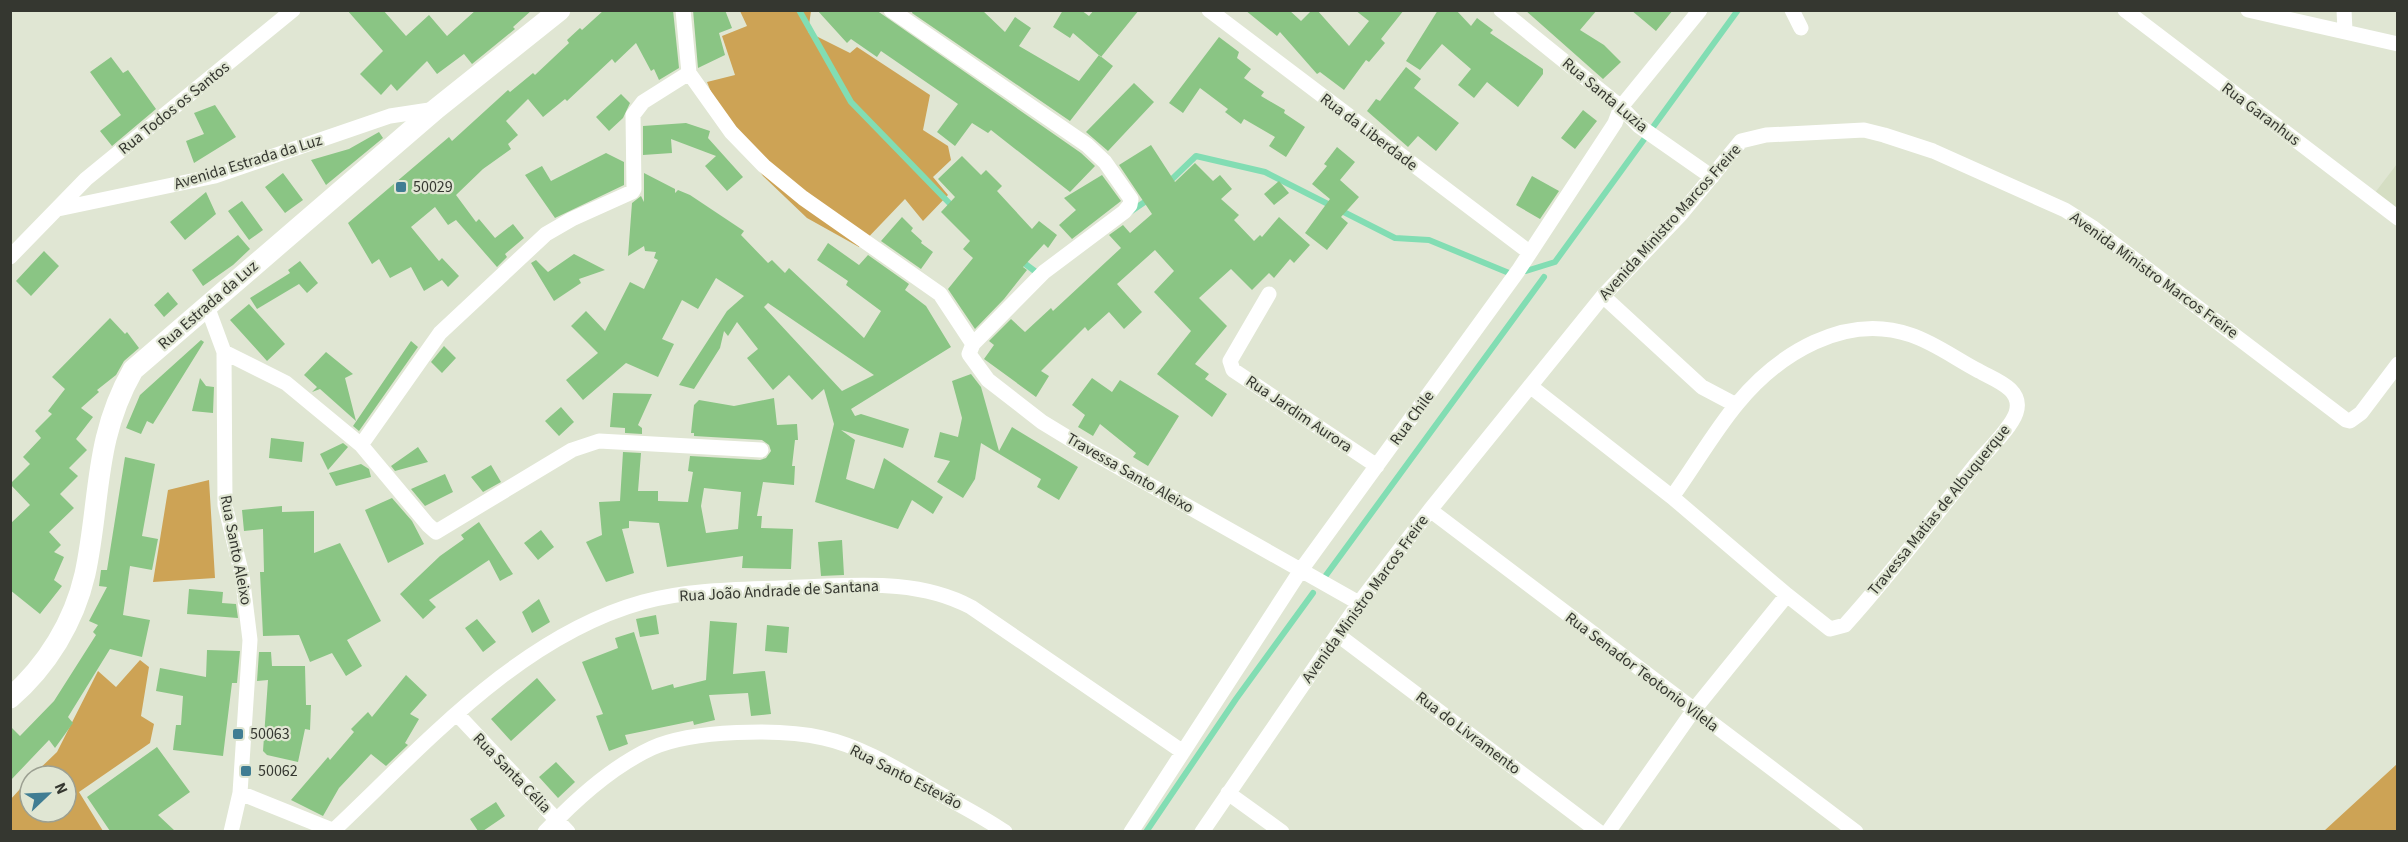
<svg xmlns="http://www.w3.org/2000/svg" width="2408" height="842" viewBox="0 0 2408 842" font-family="'Source Sans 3',sans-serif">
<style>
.built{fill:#d5dec3}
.forest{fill:#cda355}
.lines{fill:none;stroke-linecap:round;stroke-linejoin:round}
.stream{stroke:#82ddb3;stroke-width:6}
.building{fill:#8ac584;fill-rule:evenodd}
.street{stroke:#fff;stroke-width:15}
.secondary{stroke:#fff;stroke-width:21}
.poi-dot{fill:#407d93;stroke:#e0e6d3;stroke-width:2}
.labels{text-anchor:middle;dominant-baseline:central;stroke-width:4.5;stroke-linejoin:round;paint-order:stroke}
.street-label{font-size:16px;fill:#353730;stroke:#e0e6d3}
.poi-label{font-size:16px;fill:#353730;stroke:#e0e6d3;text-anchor:start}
</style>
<rect width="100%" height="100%" fill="#e0e6d3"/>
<path class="built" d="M2397 164V211L2374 194Z"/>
<path class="forest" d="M740 11H811L808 32 850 53 857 47 930 95 923 130 948 146 951 160 933 177 948 195 923 221 905 199 859 247 807 218 763 176 723 122 707 82 735 75 722 36 747 26Z
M209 480 215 578 153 582 168 490Z
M140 660 149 667 141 716 154 724 150 743 79 792 103 831H11L10 800 30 778V812H66V776H32L57 752 98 671 116 687Z
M2397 764V831H2324Z"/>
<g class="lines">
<path class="stream" d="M799 10 851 102 955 209
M1168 183 1196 156 1265 172 1395 238 1429 240 1509 273
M1130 212 1149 199
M1020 260 1040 275
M1526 271 1555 262 1738 10
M1324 578 1544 277
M1146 832 1236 699 1313 593"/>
</g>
<path class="building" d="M347 10H383L406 36 429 15 447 36 476 10H532L513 27 515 29 472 64 464 54 437 74 427 61 397 91 391 84 381 95 360 74 383 51Z
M604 10H673L679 68 659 80 654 69 651 71 636 43 615 63 612 59 567 101 565 99 543 117 528 99 506 121 518 135 508 144 511 149 483 169 456 195 476 222 479 219 495 238 513 224 524 238 505 254 507 257 497 267 456 220 448 225 435 207 411 227 439 261 442 258 459 276 448 287 442 280 424 291 411 267 390 278 379 259 372 264 348 223 449 137 452 141 508 90 510 92 533 73 535 75 569 43 567 40 580 28 582 30Z
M693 10H725L732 28 719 33 725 55 698 68Z
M817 10H876L1081 153 1095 166 1070 192 991 130 988 133 972 123 955 146 937 132 958 104 881 51 877 57 851 39 847 43Z
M913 10H982L1005 32 1015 17 1031 28 1019 46 1079 81 1099 55 1113 66 1070 121 912 13Z
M1063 10H1081L1089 16 1094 10H1139L1101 57 1073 33 1070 38 1053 27Z
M1245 10H1289L1301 21 1312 10H1317L1349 46 1369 21 1355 10H1404L1381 39 1385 43 1369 62 1366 60 1344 90 1320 72 1317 74 1280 32 1277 36Z
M1438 10H1456L1471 26 1477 18 1493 30 1490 33 1543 69V74L1518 107 1487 82 1474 98 1458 85 1471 69 1442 44 1420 70 1406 61Z
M1525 10H1597L1580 30 1604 45 1621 62 1603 79Z
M1631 10H1673L1656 31Z
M1219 37 1239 52 1237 58 1251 69 1244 78 1264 92 1261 96 1285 110 1284 113 1305 127 1286 157 1269 146 1275 137 1244 119 1241 124 1225 112 1228 109 1200 88 1183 113 1169 103Z
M111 57 123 73 128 70 156 109 112 146 100 131 121 115 90 72Z
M1406 67 1421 79 1414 88 1459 123 1436 151 1418 136 1408 147 1367 111 1376 99 1380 101Z
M1134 83 1154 102 1108 151 1086 132Z
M621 94 630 103 623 118 609 131 596 117Z
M215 105 236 137 194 163 186 141 204 134 194 113Z
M1583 110 1597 121 1575 149 1561 138Z
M686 123 710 131 708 138 743 177 727 191 705 166 716 156 671 139 672 153 643 155V126Z
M379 132 383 138 326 185 311 160 349 149Z
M1151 145 1175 182 1195 163 1213 181 1220 175 1232 189 1221 199 1239 215 1234 220 1254 241 1260 235 1262 237 1279 217 1310 245 1294 263 1290 259 1274 278 1269 273 1252 290 1231 269 1199 298 1227 326 1195 364 1209 374 1205 379 1227 394 1212 417 1157 374 1191 331 1154 292 1174 271 1155 250 1117 284 1142 312 1124 329 1109 312 1088 331 1085 327 1041 371 1049 376 1036 397 984 359 994 345 989 341 1011 319 1025 332 1051 308 1053 311 1121 248 1109 235 1123 225 1130 233 1152 214 1119 165Z
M1337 147 1355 162 1340 180 1359 197 1341 217 1348 223 1327 250 1305 233 1330 199 1312 184 1327 166 1324 164Z
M606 153 624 162V185L555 218 525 175 542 166 551 181Z
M962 156 981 175 986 170 1002 186 997 191 1032 229 1039 221 1057 235 1048 248 1044 244 1023 267 1027 270 1004 299 975 329 948 289 973 258 963 249 970 241 941 212 955 197 938 179Z
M283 173 303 200 285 213 265 187Z
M644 173 675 189V193L678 190 690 195 744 231 741 235 768 263 772 260 785 273 789 268 864 338 881 311 846 285 848 281 817 260 828 243 859 265 868 255 909 284 905 290 926 306 951 347 851 409 855 416 861 414 909 429 903 448 841 430 855 440 846 479 874 489 884 458 943 497 933 514 912 500 898 529 815 502 834 424 824 389 812 400 789 375 773 390 747 358 758 349 737 322 728 336 724 331 720 348 694 389 679 385 727 311 744 296 716 278 698 309 682 300 662 339 674 344 658 377 626 363 583 400 566 380 598 353 571 326 586 311 605 331 630 282 644 289 658 260 654 258 656 252 645 251 644 246 628 256 632 203 641 196 644 202ZM768 303 874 375 842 391 764 307Z
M1102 175 1121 201 1072 239 1059 225 1076 210 1064 198Z
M1532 176 1559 191 1540 219 1516 205Z
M1279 181 1289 193 1274 205 1264 194Z
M206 192 216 214 185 240 170 222Z
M242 201 263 230 249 240 228 211Z
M902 217 913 228 911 231 922 241 921 243 933 252 921 269 881 241Z
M238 235 250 249 233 265 203 286 192 270Z
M44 251 59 266 31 296 16 281Z
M574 254 605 270 579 279 581 283 554 301 531 263 536 260 548 272Z
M300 261 318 283 307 293 299 284 257 309 250 298 290 273 288 270Z
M168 292 178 304 164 317 154 305Z
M249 304 285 344 267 361 230 320Z
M110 318 125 334 127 332 139 348 124 361 116 375 97 390 99 392 81 408 93 417 76 439 87 450 69 468 78 476 60 494 74 508 49 532 61 545 54 552 64 557 54 580 62 586 40 614 10 590V524L30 505 10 484 30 464 23 457 41 438 35 431 52 414 48 411 65 389 52 377Z
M201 340 204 342 153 424 147 421 141 434 126 428 140 395Z
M411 341 418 347 359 431 353 426Z
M444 346 456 358 442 373 431 362Z
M326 352 353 374 345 378 356 421 320 389 312 392 317 387 304 375Z
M971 374 981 387 999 451 1012 427 1078 467 1059 500 1037 487 1041 479 981 443 975 479 963 498 937 482 950 461 934 457 940 432 958 437 962 418 952 381Z
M200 378 206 386 214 387 213 413 192 411Z
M1092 378 1112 392 1120 380 1179 416 1148 466 1133 457 1136 453 1100 424 1093 436 1078 427 1085 415 1072 405Z
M613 393 652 394 638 425 642 428V434L625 433V428L610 427Z
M774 398 777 425 797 424 798 440H795L792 466H795L794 485 763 482 757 516H762L761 528 793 529 791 569 742 568 743 556 667 567 659 523 629 521V528L622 529 634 573 606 582 586 542 602 535 599 502 620 501 623 452 641 453 638 491H658V501L688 502 693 472 688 471 690 456 760 460 766 458 771 451 769 445 762 440 694 436V433H691L694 405 699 400 734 406ZM704 488 741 492 738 529 706 533 701 506Z
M561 407 574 422 559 436 545 421Z
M271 438 304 442 302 462 269 458Z
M343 443 348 447 328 470 320 454Z
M418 447 428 462 395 471 391 466Z
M125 457 155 464 142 536 158 539 152 570 130 566 123 615 150 620 142 657 110 649 68 717 73 723 55 748 49 740 10 781V726L20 736 54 701 96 635 93 632 98 625 89 621 107 587 99 586 101 570H107Z
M361 464 369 469 371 477 336 486 329 473Z
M491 465 501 482 483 492 471 477Z
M445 474 453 492 425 506 411 489Z
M392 498 412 521 424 544 388 563 365 510Z
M282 506V512L314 511V553L340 543 381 621 347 640 362 666 346 676 332 653 310 662 299 635 263 636 260 572H264L263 529 244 531 242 510Z
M479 522 513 574 500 581 489 560 429 600 436 607 423 619 400 594 440 556 464 539 461 535Z
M541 530 554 547 538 560 524 543Z
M842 540 844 575 821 576 818 542Z
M189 589 223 592 222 603 236 604 238 618 187 614Z
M539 599 550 622 532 633 522 612Z
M656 615 659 634 640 637 636 619Z
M477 619 496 642 483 652 465 628Z
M710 621 737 623 733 674 765 671 771 714 751 716 748 693 709 695 715 720 694 725 693 721 625 735 628 744 609 751 596 716 603 714 582 662 618 648 615 638 634 632 652 690 673 684 674 688 706 680Z
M767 625 789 627 787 653 765 651Z
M207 650 240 651 237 683H232L223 756 173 750 176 725H181L183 696 156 691 160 668 206 677Z
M259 652H271L272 666H305L306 705H311L310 730 305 729 298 762 267 755 263 751 268 680 257 681Z
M406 675 427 695 410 714 419 719 405 743 408 745 386 766 371 754 339 788 323 816 291 800 328 757 330 760 354 732 351 729 368 712 372 717Z
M537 678 556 700 511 741 491 719Z
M157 747 190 792 158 815 175 831H110L87 797Z
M556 762 575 782 558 798 539 777Z
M496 802 505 816 483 831H478L470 819Z"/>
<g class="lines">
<path class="street" d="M683 10 689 73 731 132 764 166 803 198 940 294 973 344
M891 10 1087 145 1105 162 1131 199 1130 205 1124 212 1044 272 973 344 969 354 988 380 1042 422 1088 450 1359 603
M1209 10 1529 252
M1501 10 1621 107 1639 126 1712 177
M1792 10 1801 28
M2125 10 2398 218
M2248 10 2398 44
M2344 10 2345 30
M58 209 215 176 390 116 436 109
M10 257 86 179 293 10
M1269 294 1230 361 1233 370 1377 466
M1603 296 1702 387 1736 405
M207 306 224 352 225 505 242 575 250 640 240 793 231 832
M224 352 286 383 361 445 428 525 436 532 572 450 599 441 761 450
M1530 386 1672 497 1787 595 1830 629 1845 625C1892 573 1934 517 1977 463 1987 451 2011 428 2016 413 2024 389 1995 380 1979 371 1956 359 1935 343 1911 335 1845 312 1778 354 1737 404 1713 433 1694 467 1672 497
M361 445 440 333 546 234 572 219 632 192 634 189 633 115 643 102 689 73
M1430 510 1856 832
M1338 635 1599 832
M457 714 568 832
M240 793 337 832
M1228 793 1282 832
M335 829C425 744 520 636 643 602 695 588 749 590 802 587 859 585 919 579 971 607L1183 752
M545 832C575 800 613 766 652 748 692 730 781 728 823 738 865 747 905 774 942 795 963 807 985 818 1005 832
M1131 832 1301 570 1518 271 1615 123 1621 107 1700 10
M1202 832 1359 603 1430 510 1603 296 1681 214 1741 141 1766 135 1864 130 1884 135 1933 151 2065 210 2092 227 2346 420 2350 421 2361 413 2398 364
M1608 832 1693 711 1787 595"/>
<path class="secondary" d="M10 698C47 666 74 622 85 574 101 500 93 440 133 370L436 109 560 10"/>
</g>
<g class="poi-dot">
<rect x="395" y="181" width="12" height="12" rx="3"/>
<rect x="232" y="728" width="12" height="12" rx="3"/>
<rect x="240" y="765" width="12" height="12" rx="3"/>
</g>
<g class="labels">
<g class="street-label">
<text transform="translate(1605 95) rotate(40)">Rua Santa Luzia</text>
<text transform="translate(174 108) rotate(-39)">Rua Todos os Santos</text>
<text transform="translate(2261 114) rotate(37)">Rua Garanhus</text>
<text transform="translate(1369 132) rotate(37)">Rua da Liberdade</text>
<text transform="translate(248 162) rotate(-17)">Avenida Estrada da Luz</text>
<text transform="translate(1670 222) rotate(-48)">Avenida Ministro Marcos Freire</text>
<text transform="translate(2154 275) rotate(36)">Avenida Ministro Marcos Freire</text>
<text transform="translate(208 305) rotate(-41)">Rua Estrada da Luz</text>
<text transform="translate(1299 414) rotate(34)">Rua Jardim Aurora</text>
<text transform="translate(1412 418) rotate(-54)">Rua Chile</text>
<text transform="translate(1130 473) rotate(30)">Travessa Santo Aleixo</text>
<text transform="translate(1939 510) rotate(-51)">Travessa Matias de Albuquerque</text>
<text transform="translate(236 550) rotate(79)">Rua Santo Aleixo</text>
<text transform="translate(779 591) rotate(-3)">Rua João Andrade de Santana</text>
<text transform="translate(1365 599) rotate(-54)">Avenida Ministro Marcos Freire</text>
<text transform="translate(1642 672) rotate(37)">Rua Senador Teotonio Vilela</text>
<text transform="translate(1468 733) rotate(37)">Rua do Livramento</text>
<text transform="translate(512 773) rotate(46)">Rua Santa Célia</text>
<text transform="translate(906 777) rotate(27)">Rua Santo Estevão</text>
</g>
<g class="poi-label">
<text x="413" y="187">50029</text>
<text x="250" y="734">50063</text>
<text x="258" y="771">50062</text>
</g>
</g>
<rect width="2408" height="842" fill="none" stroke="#353730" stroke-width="24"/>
<g transform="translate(48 794) rotate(67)"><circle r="28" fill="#e0e6d3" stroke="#9ca092" stroke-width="1.5"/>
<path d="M0-4.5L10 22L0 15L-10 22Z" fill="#407d93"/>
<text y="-9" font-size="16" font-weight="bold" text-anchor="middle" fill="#353730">N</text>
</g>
</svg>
